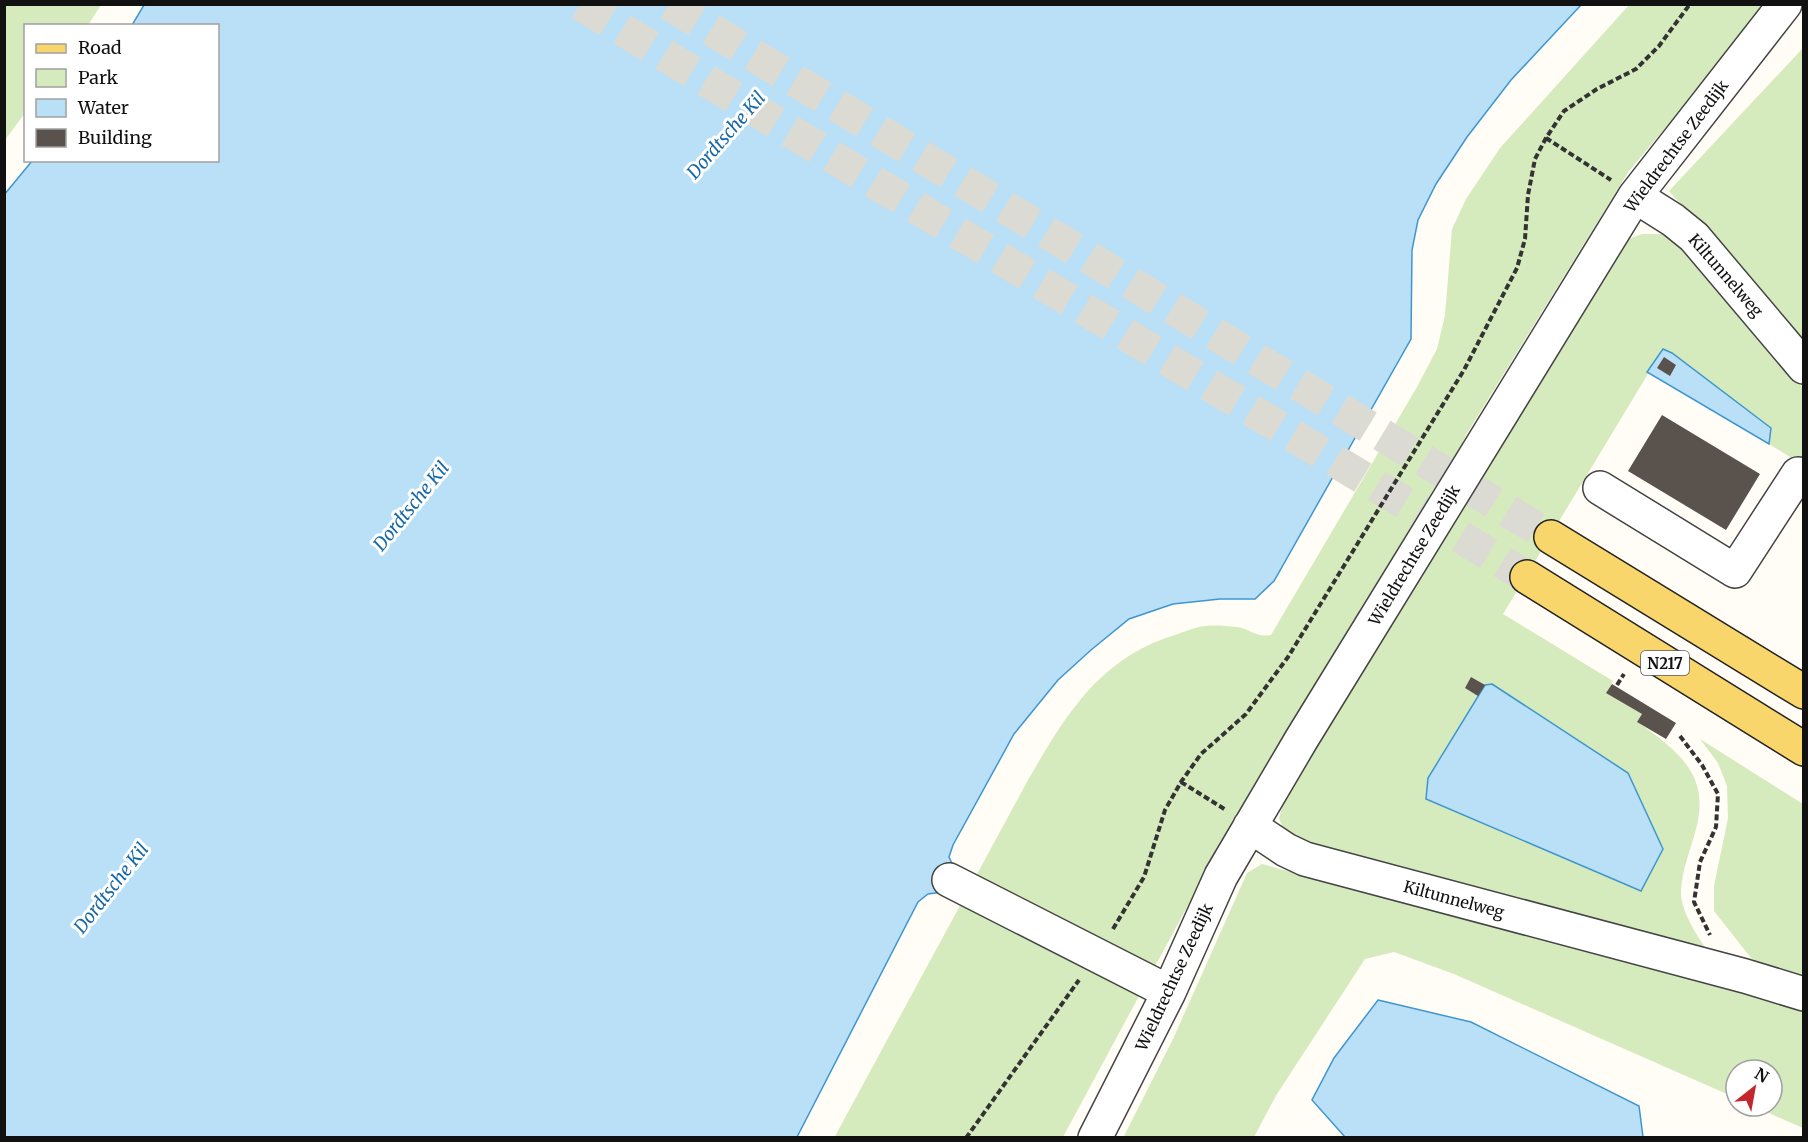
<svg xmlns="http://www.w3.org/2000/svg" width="1808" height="1142" viewBox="0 0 1808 1142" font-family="Merriweather,serif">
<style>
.green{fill:#d5ebbd;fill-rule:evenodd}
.water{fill:#b9e0f7;stroke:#3f96cf;stroke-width:1.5}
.building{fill:#5a524d}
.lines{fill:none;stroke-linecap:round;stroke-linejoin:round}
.major-tunnel{stroke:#dbdad3;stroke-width:33;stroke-dasharray:33 16;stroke-linecap:butt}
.minor-casing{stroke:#444;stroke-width:36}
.major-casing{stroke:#222;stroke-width:36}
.path{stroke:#333;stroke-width:4;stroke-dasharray:6 3;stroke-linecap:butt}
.minor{stroke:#fff;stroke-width:33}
.major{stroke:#f9d66b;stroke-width:33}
.labels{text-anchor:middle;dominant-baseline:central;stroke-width:6;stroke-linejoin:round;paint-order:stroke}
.shield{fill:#fff;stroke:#585858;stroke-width:1.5}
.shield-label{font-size:15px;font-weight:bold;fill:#111}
.street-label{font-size:16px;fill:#111;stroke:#fff}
.water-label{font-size:18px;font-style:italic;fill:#1768a6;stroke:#fff}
</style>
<rect width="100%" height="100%" fill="#fffdf5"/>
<path class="green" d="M5 4 101 5 88 25 26 26 25 113 5 140Z
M1629 5H1769L1629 171 1466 435 1456 457 1433 490 1400 550 1228 831 1063 1137 834 1138 1028 780C1066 714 1101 656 1178 634 1186 631 1196 627 1205 626 1214 625 1227 626 1237 627 1251 629 1256 638 1271 635L1417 387 1437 349 1445 315 1452 229 1466 199 1500 148Z
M1803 48V349L1737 268 1669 191Z
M1642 234H1663L1678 244 1803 388V465L1769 444 1770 427 1663 349 1503 614 1613 681 1607 693 1642 714 1638 722C1677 751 1711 774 1696 829 1691 849 1682 869 1681 891 1680 911 1698 937 1709 953L1355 860 1286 835 1279 818 1285 797 1623 241ZM1485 685 1628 773 1663 849 1478 696Z
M1700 739 1803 804V979L1766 967 1751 958 1714 911V886L1728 818 1727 786 1718 763Z
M1262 864 1803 1010V1128L1753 1106H1772V1070H1736V1098L1454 974 1394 952 1365 959 1277 1094 1254 1137 1123 1138 1173 1039 1247 873Z"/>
<path class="water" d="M144 5H1581L1511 80 1467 137 1436 184 1418 220 1412 250 1411 339 1274 581 1255 599H1220L1173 604 1129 619 1091 650 1058 680 1014 734 953 845 949 857 955 870 943 892 928 894 918 902 797 1137H5L4 195 32 161 218 160V26L132 25Z
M1663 349 1672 353 1771 428 1769 444 1647 372Z
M1492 684 1628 773 1663 849 1641 891 1426 799 1428 778 1485 685Z
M1378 1000 1471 1022 1639 1106 1643 1137H1345L1312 1100 1334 1058Z"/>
<path class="building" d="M1664 357 1676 365 1670 376 1657 368Z
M1662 415 1760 474 1726 530 1628 471Z
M1471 677 1485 685 1478 696 1465 688Z
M1612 684 1676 723 1666 739 1637 722 1642 714 1606 693Z"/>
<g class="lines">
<path class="major-tunnel" d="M580 4 1527 577
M669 4 1551 537"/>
<g class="minor-casing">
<path id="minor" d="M1635 196 1673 220 1694 237 1804 367
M1600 488 1735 571 1798 474 1804 478
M1250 826 1286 850 1305 859 1745 976 1804 994
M949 880 1169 992
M1095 1138 1169 992 1221 876 1301 740 1635 196 1785 4"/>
</g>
<g class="major-casing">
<path id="major" d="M1551 537 1804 692
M1527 577 1804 749"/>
</g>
<path class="path" d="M1546 138 1611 180
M1617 685 1624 674
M1680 736 1702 765 1718 794 1716 827 1700 862 1694 902 1710 935
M1181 782 1226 810
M1113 929 1144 877 1165 810 1181 782 1201 754 1246 714 1288 657 1464 370 1517 268 1525 239 1528 195 1535 159 1546 138 1564 111 1597 89 1636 69 1659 46 1690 4
M966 1138 1079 980"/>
<use href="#minor" class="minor"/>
<use href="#major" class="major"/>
</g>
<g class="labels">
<rect class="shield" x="1641" y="651" width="48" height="24" rx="4.5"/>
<g class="shield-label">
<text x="1665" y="663">N217</text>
</g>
<g class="street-label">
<text transform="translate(1676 146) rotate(-53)">Wieldrechtse Zeedijk</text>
<text transform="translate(1726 275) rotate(49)">Kiltunnelweg</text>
<text transform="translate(1414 555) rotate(-59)">Wieldrechtse Zeedijk</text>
<text transform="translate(1454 899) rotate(15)">Kiltunnelweg</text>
<text transform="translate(1174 977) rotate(-65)">Wieldrechtse Zeedijk</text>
</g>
<g class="water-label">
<text transform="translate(726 135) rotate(-49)">Dordtsche Kil</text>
<text transform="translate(411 506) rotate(-51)">Dordtsche Kil</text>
<text transform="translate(111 888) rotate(-52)">Dordtsche Kil</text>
</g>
</g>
<rect width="1808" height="1142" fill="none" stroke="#111111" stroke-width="12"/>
<rect x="24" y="24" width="195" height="138" fill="#ffffff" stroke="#a0a0a0" stroke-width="1.5"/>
<rect x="36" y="44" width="30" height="9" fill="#f9d66b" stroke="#a0a0a0" stroke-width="1.5"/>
<text x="78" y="54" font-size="18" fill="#111111">Road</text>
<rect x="36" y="69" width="30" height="18" fill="#d5ebbd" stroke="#a0a0a0" stroke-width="1.5"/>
<text x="78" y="84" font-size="18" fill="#111111">Park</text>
<rect x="36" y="99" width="30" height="18" fill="#b9e0f7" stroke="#a0a0a0" stroke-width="1.5"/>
<text x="78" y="114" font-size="18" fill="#111111">Water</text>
<rect x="36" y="129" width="30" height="18" fill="#5a524d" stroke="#a0a0a0" stroke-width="1.5"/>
<text x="78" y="144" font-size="18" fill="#111111">Building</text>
<g transform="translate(1754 1088) rotate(31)"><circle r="28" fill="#ffffff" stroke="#a0a0a0" stroke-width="1.5"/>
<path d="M0-4.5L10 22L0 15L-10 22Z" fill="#c4262e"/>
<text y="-9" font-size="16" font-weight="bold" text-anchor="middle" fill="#111111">N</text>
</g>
</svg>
